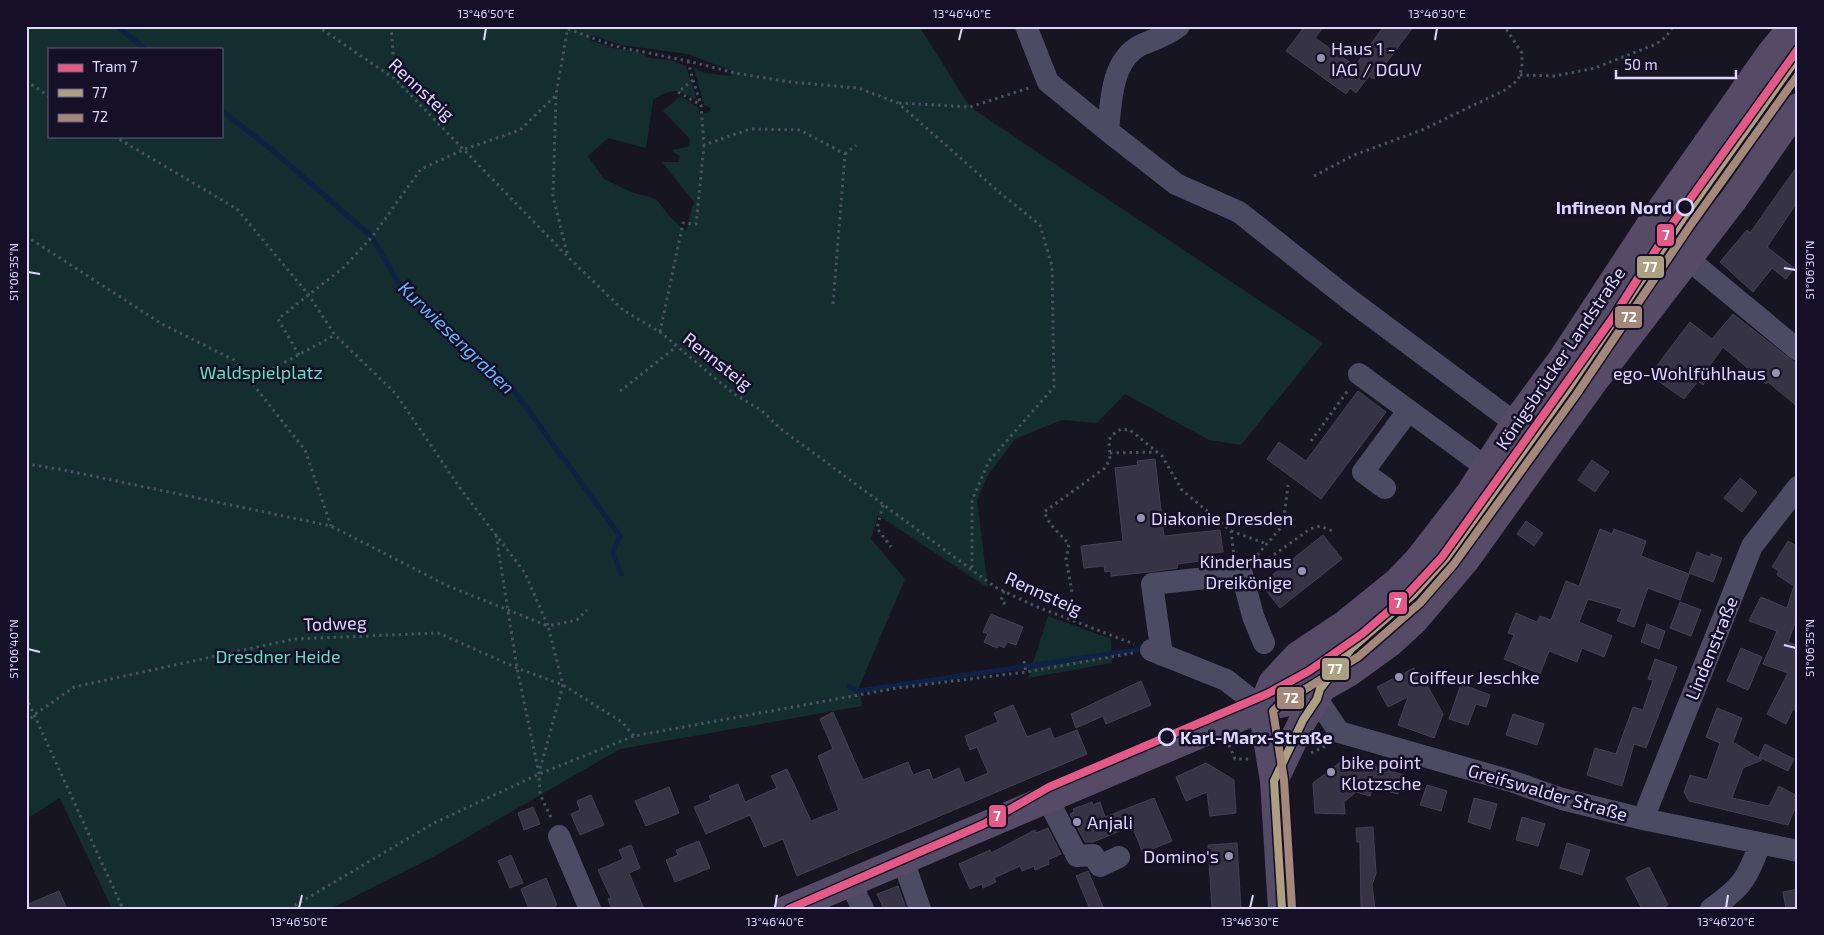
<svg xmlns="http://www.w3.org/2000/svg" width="1824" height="935" viewBox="0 0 1824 935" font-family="'Exo 2',sans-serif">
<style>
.green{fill:#142d2f;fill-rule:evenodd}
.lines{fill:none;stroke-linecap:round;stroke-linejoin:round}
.stream{stroke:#0f2145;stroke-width:5}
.building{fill:#363344;stroke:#454055}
.path{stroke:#475361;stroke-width:3;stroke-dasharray:2.5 4;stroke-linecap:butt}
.minor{stroke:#4d4b63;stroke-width:22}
.major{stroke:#554b67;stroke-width:28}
.bus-1-casing{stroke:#151027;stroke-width:11}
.bus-2-casing{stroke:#151027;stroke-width:11}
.bus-1{stroke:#ad9f82;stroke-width:8}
.bus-2{stroke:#a4897a;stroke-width:8}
.tram-1-casing{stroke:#151027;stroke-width:11}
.tram-1{stroke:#e25a85;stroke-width:8}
.ticks{fill:none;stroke:#ddd7fe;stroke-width:2}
.poi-dot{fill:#9893b1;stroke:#151027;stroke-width:2}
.stop-dot{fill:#151027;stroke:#ddd7fe;stroke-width:2.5}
.labels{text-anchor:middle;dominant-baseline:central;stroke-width:5;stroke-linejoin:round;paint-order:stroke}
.poi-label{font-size:18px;fill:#ddd7fe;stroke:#151027;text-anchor:start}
.street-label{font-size:18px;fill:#ddd7fe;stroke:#151027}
.stop-label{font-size:18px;font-weight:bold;fill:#ddd7fe;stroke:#151027;text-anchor:end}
.park-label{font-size:18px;fill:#64ddc2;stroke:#151027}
.water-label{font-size:19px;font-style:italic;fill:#68b3fb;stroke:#151027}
.line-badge{stroke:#151027;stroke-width:2}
.badge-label{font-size:14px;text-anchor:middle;font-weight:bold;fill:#fff}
.neatline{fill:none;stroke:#ddd7fe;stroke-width:2}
.ticks-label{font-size:12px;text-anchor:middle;fill:#ddd7fe}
</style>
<rect width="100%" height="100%" fill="#181522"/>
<path class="green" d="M26 26H919L970 107 1323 343 1241 445 1209 440 1125 394 1097 423 1062 420 1015 439 988 475 977 500 988 588 878 515 871 539 905 579 859 687 862 706 620 749 435 856 330 909H112L60 798 26 819ZM591 35 621 45 688 54 732 71 731 76 704 73 694 67 704 105 711 108 709 112 699 114V108L682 97 678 98 663 111 689 138 690 143 687 147 671 150 680 156 679 162H662L694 202 686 231 671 218 656 199 631 192 604 179 588 156 608 138 646 148 653 100C672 88 677 89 697 100L686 66 670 60 650 58 636 51 613 48 590 40ZM49 49H221V136H49Z
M1048 616 1111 639 1112 663 1028 678Z"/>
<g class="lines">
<path class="stream" d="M117 26 145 49
M221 110 271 149 372 237 399 284 512 388 620 536 613 552 621 574
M849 686 858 691 1137 650"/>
</g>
<path class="building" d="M1305 26H1324L1315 38 1355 66 1384 26H1414L1374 79 1369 76 1356 93 1350 88 1346 94 1286 51Z
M1798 165V201L1767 247 1794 268 1786 279 1772 268 1753 292 1720 262 1747 230 1750 233Z
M1733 314 1798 365V407L1768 382 1766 384 1723 347 1708 368 1713 372 1703 385 1698 381 1684 399 1650 375 1690 322 1712 339Z
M1358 391 1386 412 1321 499 1267 459 1279 442 1306 461Z
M1155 459 1164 536 1220 530 1223 552 1213 553 1214 559 1178 564 1177 568 1149 572 1111 576V571L1105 572 1104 566 1084 568 1081 546 1123 541 1115 468 1138 465 1137 461Z
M1592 460 1609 472 1595 492 1578 480Z
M1740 478 1757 492 1742 512 1724 498Z
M1526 521 1543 533 1534 546 1517 534Z
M1600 529 1612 534 1614 529 1646 541 1641 556 1689 574 1680 600 1648 588 1634 627 1617 621 1622 609 1588 599 1579 622 1612 636 1604 657 1582 648 1577 662 1549 651 1540 674 1504 659 1514 635 1508 633 1516 613 1537 622 1540 616 1551 620 1566 581 1579 586Z
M1323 535 1342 559 1280 608 1261 584Z
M1788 541 1798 547V615L1788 642 1798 646V712L1793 709 1786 724 1767 714 1788 673 1763 664 1777 631 1749 621 1761 597 1787 608 1794 586 1777 575 1779 571 1772 567Z
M1697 552 1710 557 1711 554 1722 558 1713 582 1689 573Z
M1680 602 1701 610 1691 636 1670 628Z
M991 614 1023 627 1016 645 1007 642 1004 648 999 645 997 648 984 642 988 634 983 632Z
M1647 624 1665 631 1659 649 1641 642Z
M1741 648 1762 657 1748 690 1727 681Z
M1655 659 1677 667 1646 748 1634 744 1622 786 1587 775 1595 748 1616 754 1633 707 1643 710 1653 680 1648 679Z
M1414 668 1419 678 1422 676 1443 714 1434 738 1398 725 1408 697 1388 707 1377 687Z
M1141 681 1151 705 1106 724 1103 716 1076 728 1071 714Z
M1461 684 1490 695 1486 707 1476 704 1468 725 1449 719Z
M1013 705 1027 737 1050 728 1054 739 1077 730 1087 754 797 876 783 839 764 847 750 815 706 834 694 807 711 800 709 796 738 784 745 802 777 788 771 776 787 769 811 821 839 810 818 756 833 749 820 719 833 712 863 780 908 762 913 775 929 769 933 780 959 768 965 783 988 773 977 747 970 750 965 736 998 722 994 713Z
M1717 708 1742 718 1733 742 1762 760 1743 768 1732 798 1769 806 1779 786 1795 795 1793 799 1798 801 1788 825 1689 801 1684 792 1690 775 1707 780 1720 743 1706 737Z
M1513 714 1544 724 1537 745 1506 735Z
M1765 744 1794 759 1788 771 1759 757Z
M1346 758 1404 775 1398 794 1373 787 1370 796 1356 792 1344 802 1345 814 1315 813 1313 783Z
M1206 763 1234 780 1236 813 1210 816 1207 792 1186 801 1176 777Z
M1427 785 1447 791 1441 811 1420 805Z
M669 787 679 813 646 826 635 801Z
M591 795 604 825 580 835 571 814 580 810 577 801Z
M1154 798 1172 841 1143 853 1132 826 1093 842H1085L1070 814 1074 812 1073 809 1092 802 1093 805 1100 802 1105 817Z
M1474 798 1497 804 1490 829 1468 822Z
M533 807 540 824 524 830 518 813Z
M1522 817 1545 824 1538 846 1516 840Z
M1373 827 1376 873 1372 885 1375 909H1361L1360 842H1357L1356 828Z
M1048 828 1061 854 1048 860 1049 864 1035 870 1034 866 1022 871 1020 866 994 878 996 882 983 888 982 884 970 889 959 864 990 850 991 853 1035 830 1036 833Z
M699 841 710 868 675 882 666 860 678 855 676 850Z
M1237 843 1241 909H1212L1208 845Z
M1567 843 1590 850 1582 875 1560 868Z
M631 845 640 868 629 873 644 909H612L608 899 611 898 598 870 623 859 619 850Z
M511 855 523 883 510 888 498 861Z
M1649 867 1668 905 1660 909H1642L1626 878Z
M1088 871 1104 909H1090L1076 876Z
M546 878 557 905 549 909H529L521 889Z
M898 886 906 909H884L877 894Z
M1798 889V909H1786L1783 892Z
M59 891 67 909H26V905Z"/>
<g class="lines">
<path class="path" d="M317 26 395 79 569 258 623 310 660 332 734 394 761 410 781 429 995 587 1035 606 1134 644
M391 26 395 78
M568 26 556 95 553 196 568 257
M568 29 614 46 688 61 735 73 790 82 858 88 898 103 1000 193 1040 225 1052 266 1054 387 989 461 972 500V570
M688 61 693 80 678 92 701 105
M1520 75 1555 76 1595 68 1656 44 1666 37 1673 26
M693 80 701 105 704 145 750 129 800 130 845 154 833 304
M26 81 49 96
M899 103 970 107 1032 87
M114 136 237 209 308 294 335 335 396 394 460 488 525 573 548 626 577 620 587 610
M845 154 856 145
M1314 176 1354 155 1422 130 1505 90 1518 80 1522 67V53L1504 26
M26 236 162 324 234 360 305 450 331 526
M660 332 683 223 696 224 704 145
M299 355 278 319 344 267 372 237 421 169 465 149 520 130 556 95
M250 381 335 335
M620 391 676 347
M1311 441 1349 389
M1110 453 1159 452
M26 464 59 469 331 526 448 586 548 626 563 685 539 773
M883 505 877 528 891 547
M1231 531 1267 544
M496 535 517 668 539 774 540 794 552 820
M1253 560 1283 525 1288 485
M1258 566 1310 529 1320 526 1335 532
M1004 591 1001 601 1008 606
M1072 592 1066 559 1069 544 1051 525 1044 512 1105 468 1110 459 1109 440 1112 435 1121 429 1130 430 1162 456 1182 490 1231 531 1234 557
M1024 661 1026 672
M26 697 123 909
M26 723 34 715 74 687 294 639 438 633 517 668 563 685 622 722 634 736
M1229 745 1235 759H1251
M1311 753 1328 745
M289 909 434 823 539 774 634 736 897 688 1026 672 1133 653"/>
<path class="minor" d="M1026 26 1048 82 1108 131 1176 184 1239 212 1350 300 1515 423
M1108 131C1111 102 1111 60 1141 45 1155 39 1168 35 1179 26
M1688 259 1798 350
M1359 374 1487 468
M1385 488 1363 472 1408 411
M1151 650 1226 680 1262 708 1273 697 1351 649 1413 595 1447 557 1568 389 1682 220 1798 57
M1162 655 1152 584 1242 574 1253 616 1264 643
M1317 699 1339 732 1511 781 1562 799 1643 819 1798 851
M1047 798 1077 856 1093 855 1100 866 1119 857
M1643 819 1752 546 1798 487
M559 836 590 909
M903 860 920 909
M850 882 863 909
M1711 909C1742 887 1748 878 1760 843"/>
<path class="major" d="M1274 781 1303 720 1317 699 1320 689
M788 909 1262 708 1293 701 1320 689 1350 672 1390 643 1414 621 1465 561 1592 384 1734 199 1798 107
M1282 909 1274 781 1262 708 1272 683 1297 656 1345 624 1397 582 1418 560 1469 494 1515 423 1562 359 1654 219 1770 54 1793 26"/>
<g class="bus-1-casing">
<path id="bus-1" d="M1282 909 1274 781 1303 720 1317 699 1320 689 1351 649 1413 595 1447 557 1568 389 1682 220 1798 57"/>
</g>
<g class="bus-2-casing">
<path id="bus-2" d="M1292 908 1284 780 1273 711 1279 705 1358 657 1420 603 1454 564 1576 395 1690 226 1798 75"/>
</g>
<use href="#bus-1" class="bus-1"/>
<use href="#bus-2" class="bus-2"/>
<g class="tram-1-casing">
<path id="tram-1" d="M789 909 984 824 1049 787 1267 694 1309 671 1362 634 1405 597 1442 557 1614 316 1673 223 1798 49"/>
</g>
<use href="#tram-1" class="tram-1"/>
</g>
<path class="ticks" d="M484 40 486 28M959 40 962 28M1435 40 1437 28M1784 268 1796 270M28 272 40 274M1784 645 1796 648M28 649 40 652M299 908 302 895M775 908 777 895M1250 908 1253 895M1726 908 1728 895"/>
<g class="poi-dot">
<circle cx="1321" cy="58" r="5"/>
<circle cx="1776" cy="373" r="5"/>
<circle cx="1141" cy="518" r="5"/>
<circle cx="1302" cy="571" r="5"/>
<circle cx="1399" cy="677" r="5"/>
<circle cx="1331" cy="772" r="5"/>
<circle cx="1077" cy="822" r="5"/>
<circle cx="1229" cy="856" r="5"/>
</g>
<g class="stop-dot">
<circle cx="1685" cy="207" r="8"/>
<circle cx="1167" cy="737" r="8"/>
</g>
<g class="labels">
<g class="poi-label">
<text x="1331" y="48">Haus 1 -<tspan x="1331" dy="21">IAG / DGUV</tspan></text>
<text x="1766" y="373" text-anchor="end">ego-Wohlfühlhaus</text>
<text x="1151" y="518">Diakonie Dresden</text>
<text x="1292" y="561" text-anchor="end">Kinderhaus<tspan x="1292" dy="21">Dreikönige</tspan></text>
<text x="1409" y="677">Coiffeur Jeschke</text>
<text x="1341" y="762">bike point<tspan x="1341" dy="21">Klotzsche</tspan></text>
<text x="1087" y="822">Anjali</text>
<text x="1219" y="856" text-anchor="end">Domino's</text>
</g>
<g class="street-label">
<text transform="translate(422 89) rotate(43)">Rennsteig</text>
<text transform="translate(1560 358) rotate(-56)">Königsbrücker Landstraße</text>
<text transform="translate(718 361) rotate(38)">Rennsteig</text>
<text transform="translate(1044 593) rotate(24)">Rennsteig</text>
<text transform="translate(335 623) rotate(-2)">Todweg</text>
<text transform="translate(1711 648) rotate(-68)">Lindenstraße</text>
<text transform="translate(1548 792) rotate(16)">Greifswalder Straße</text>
</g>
<g class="stop-label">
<text x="1672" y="207">Infineon Nord</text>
<text x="1180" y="737" text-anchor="start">Karl-Marx-Straße</text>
</g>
<g class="park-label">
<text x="261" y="372">Waldspielplatz</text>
<text x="278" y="656">Dresdner Heide</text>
</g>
<g class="water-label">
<text transform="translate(457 337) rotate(44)">Kurwiesengraben</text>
</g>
</g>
<g class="line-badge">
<rect x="1656" y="223" width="19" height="24" rx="5" fill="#e25a85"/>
<rect x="1636" y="255" width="29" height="24" rx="5" fill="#ad9f82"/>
<rect x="1614" y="305" width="29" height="24" rx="5" fill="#a4897a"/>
<rect x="1388" y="591" width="20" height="24" rx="5" fill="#e25a85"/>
<rect x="1321" y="657" width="29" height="24" rx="5" fill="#ad9f82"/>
<rect x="1276" y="686" width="29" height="24" rx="5" fill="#a4897a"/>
<rect x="988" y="804" width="19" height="24" rx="5" fill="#e25a85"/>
</g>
<g class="badge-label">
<text x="1666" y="240">7</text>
<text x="1650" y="272">77</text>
<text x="1629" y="322">72</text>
<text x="1398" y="608">7</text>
<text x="1335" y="674">77</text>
<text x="1291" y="703">72</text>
<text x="997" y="821">7</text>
</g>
<rect width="1824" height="935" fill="none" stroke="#151027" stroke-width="55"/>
<rect x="48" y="48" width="175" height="90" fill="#151027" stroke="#65607d"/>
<rect x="58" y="64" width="25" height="8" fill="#e25a85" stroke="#65607d"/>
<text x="92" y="72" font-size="15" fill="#ddd7fe">Tram 7</text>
<rect x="58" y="89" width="25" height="8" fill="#ad9f82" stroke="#65607d"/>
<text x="92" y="98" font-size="15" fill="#ddd7fe">77</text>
<rect x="58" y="114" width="25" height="8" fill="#a4897a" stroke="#65607d"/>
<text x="92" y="122" font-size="15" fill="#ddd7fe">72</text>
<path d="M1616 70v8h120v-8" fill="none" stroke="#ddd7fe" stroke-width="2.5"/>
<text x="1624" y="70" font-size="15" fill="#ddd7fe" stroke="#151027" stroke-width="4" paint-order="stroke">50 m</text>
<rect x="28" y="28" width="1768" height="880" class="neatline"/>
<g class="ticks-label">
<text x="486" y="18">13°46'50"E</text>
<text x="962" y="18">13°46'40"E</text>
<text x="1437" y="18">13°46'30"E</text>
<text transform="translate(1810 270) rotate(-90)" y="4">51°06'30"N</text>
<text transform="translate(14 272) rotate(-90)" y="4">51°06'35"N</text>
<text transform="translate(1810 648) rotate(-90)" y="4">51°06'35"N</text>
<text transform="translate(14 649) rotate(-90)" y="4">51°06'40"N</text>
<text x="299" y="926">13°46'50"E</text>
<text x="775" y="926">13°46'40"E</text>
<text x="1250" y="926">13°46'30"E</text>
<text x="1726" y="926">13°46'20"E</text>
</g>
</svg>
